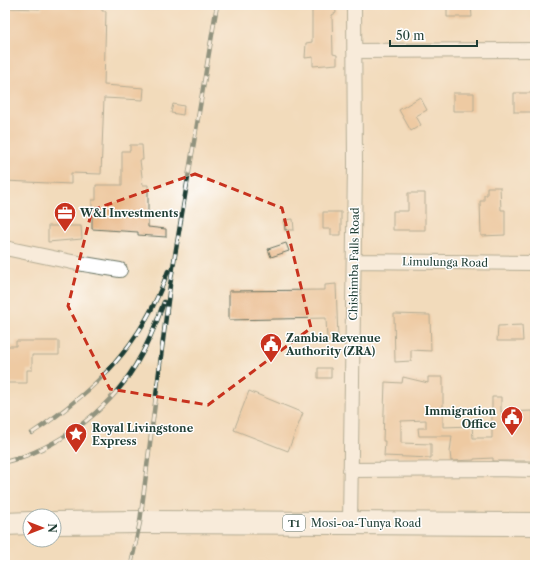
<svg xmlns="http://www.w3.org/2000/svg" width="540" height="570" viewBox="0 0 540 570" font-family="'Libre Caslon Text',serif">
<style>
.building{fill:#e8b684}
.lines{fill:none;stroke-linecap:round;stroke-linejoin:round}
.minor-casing{stroke:#697463;stroke-width:16}
.trunk-casing{stroke:#697463;stroke-width:24}
.minor{stroke:#fff;stroke-width:14}
.trunk{stroke:#fff;stroke-width:22}
.rail-casing{stroke:#1f3d34;stroke-width:4.5}
.rail{stroke:#fff;stroke-width:3;stroke-dasharray:9;stroke-linecap:butt}
.marked{fill:none;stroke:#c8321e;stroke-width:3;stroke-dasharray:8 5;stroke-linejoin:round}
.labels{text-anchor:middle;dominant-baseline:central;stroke-width:3;stroke-linejoin:round;paint-order:stroke}
.shield{fill:#fff;stroke:#627771;stroke-width:1}
.shield-label{font-size:10px;font-weight:bold;fill:#1f3d34}
.poi-label{font-size:11px;font-weight:bold;fill:#1f3d34;stroke:#fff;text-anchor:start}
.street-label{font-size:11px;fill:#1f3d34;stroke:#fff}
</style>
<rect width="100%" height="100%" fill="#fff"/>
<filter id="ink" filterUnits="userSpaceOnUse"><feTurbulence type="fractalNoise" baseFrequency=".025" numOctaves="2"/><feDisplacementMap in="SourceGraphic" scale="8" xChannelSelector="R" yChannelSelector="G"/><feConvolveMatrix kernelMatrix="1 2 1 2 8 2 1 2 1" color-interpolation-filters="sRGB"/></filter>
<filter id="wash" filterUnits="userSpaceOnUse"><feTurbulence type="fractalNoise" baseFrequency=".012" numOctaves="4" result="noise"/><feDisplacementMap in="SourceGraphic" scale="16" xChannelSelector="R" yChannelSelector="G"/><feGaussianBlur stdDeviation="0.9" result="paint"/><feColorMatrix in="noise" values="0 0 0 0 0 0 0 0 0 0 0 0 0 0 0 0 0 1.4 0 .05"/><feComposite in="paint" operator="in"/></filter>
<g filter="url(#wash)">
<rect width="100%" height="100%" fill="#f2dbbb"/>
<g id="blocks">
<path class="building" d="M42 5H102V11H106L104 85 144 88 143 100 104 98 101 174 71 173V184L5 181V8L42 9Z
M312 5H335L336 13 332 15 333 54 337 55V64L313 66V57L305 58 306 43 312 42Z
M447 5H471L472 17H447Z
M453 93H474V111H453Z
M514 93H535V112H514Z
M420 97 427 110 416 116 421 125 411 131 399 110Z
M173 104 184 106 183 115 171 113Z
M130 145H142L143 160H140L143 185H148V227L166 229V237L138 235V232L92 229V200H96V185H122V151H130Z
M487 187H500L501 210H505V235L481 236 480 201H484V195H487Z
M408 193H425V230H393V211H408Z
M323 212H341V235H331V229H323Z
M293 219 294 230H285L284 220Z
M48 226H81L82 239 48 242Z
M286 243 289 251 271 257 268 249Z
M336 284 338 339 327 340 326 318 229 320V291L325 290V285Z
M394 314 430 315 431 351 411 350V361L395 362Z
M522 325 523 341H497L498 326Z
M16 341H59V355H32V370H27V383H6L5 346H16Z
M318 368H331V378H318Z
M403 377 428 383V377H443V427L472 426 473 438H492V397H501V412L533 411 534 461H493V458L474 459V460L451 461 450 452 452 436H419L418 428H426V420L401 421V443L431 444V458L384 456 385 441H383L385 382 402 383Z
M249 391 303 413 288 451 234 430Z"/>
</g>
</g>
<g filter="url(#ink)">
<use href="#blocks" fill-opacity="0" stroke="#697463" stroke-width="1"/>
<g class="lines">
<g class="minor-casing">
<path id="minor" d="M354 51 535 50
M5 248 72 262 120 270
M354 261 535 263
M350 470 496 469 535 470
M350 523 355 165 354 5"/>
</g>
<g class="trunk-casing">
<path id="trunk" d="M54 523 140 522 535 524
M5 524 30 523"/>
</g>
<use href="#minor" class="minor"/>
<use href="#trunk" class="trunk"/>
<g class="rail-casing">
<path id="rail" d="M32 433C95 391 142 345 168 271
M5 462C57 449 107 412 135 366 147 346 156 325 164 302
M131 565 140 522 170 285 217 5"/>
</g>
<use href="#rail" class="rail"/>
</g>
</g>
<path d="M0 0H540V570H0ZM195 174 282 208 311 328 208 405 110 389 68 306 92 210Z" fill="#f2dbbb" fill-opacity=".55" fill-rule="evenodd"/>
<path class="marked" d="M195 174 282 208 311 328 208 405 110 389 68 306 92 210Z"/>
<defs>
<g id="office-pin" transform="scale(1.15)"><path d="M0 17L-7.5 6A9.5 9.5 0 1 1 7.5 6Z" fill="#c8321e" stroke="#fff"/><path d="M-6-3h4V-5.5h4V-3h4V5H-6ZM-1-4.5V-3h2v-1.5ZM-6 0V1H6V0Z" fill="#fff"/></g>
<g id="civic-pin" transform="scale(1.15)"><path d="M0 17L-7.5 6A9.5 9.5 0 1 1 7.5 6Z" fill="#c8321e" stroke="#fff"/><path d="M-.6-6.5H3V-4.5H.6V-3L4-1V1h2V6H-6V1h2V-1L-.6-3ZM-1.2 2.5V6h2.4V2.5Z" fill="#fff"/></g>
<g id="sight-pin" transform="scale(1.15)"><path d="M0 17L-7.5 6A9.5 9.5 0 1 1 7.5 6Z" fill="#c8321e" stroke="#fff"/><path d="M0-6L1.8-2.2L6-1.7L2.9 1.2L3.7 5.4L0 3.3L-3.7 5.4L-2.9 1.2L-6-1.7L-1.8-2.2Z" fill="#fff"/></g>
</defs>
<g fill-rule="evenodd">
<use href="#office-pin" x="65" y="213"/>
<use href="#civic-pin" x="271" y="344"/>
<use href="#civic-pin" x="512" y="417"/>
<use href="#sight-pin" x="76" y="434"/>
</g>
<g class="labels">
<rect class="shield" x="283" y="515" width="22" height="16" rx="3"/>
<g class="shield-label">
<text x="294" y="523">T1</text>
</g>
<g class="poi-label">
<text x="80" y="213">W&amp;I Investments</text>
<text x="286" y="338">Zambia Revenue<tspan x="286" dy="13">Authority (ZRA)</tspan></text>
<text x="496" y="411" text-anchor="end">Immigration<tspan x="496" dy="13">Office</tspan></text>
<text x="92" y="428">Royal Livingstone<tspan x="92" dy="13">Express</tspan></text>
</g>
<g class="street-label">
<text transform="translate(445 262) rotate(1)">Limulunga Road</text>
<text transform="translate(354 264) rotate(-89)">Chishimba Falls Road</text>
<text x="366" y="523">Mosi-oa-Tunya Road</text>
</g>
</g>
<rect width="540" height="570" fill="none" stroke="#fff" stroke-width="20"/>
<g transform="translate(42 528) rotate(90)"><circle r="19" fill="#ffffff" stroke="#a5b1ae"/>
<path d="M0-3L7 15L0 10L-7 15Z" fill="#c8321e"/>
<text y="-6" font-size="11" font-weight="bold" text-anchor="middle" fill="#1f3d34">N</text>
</g>
<path d="M390 40v6h87v-6" fill="none" stroke="#1f3d34" stroke-width="2"/>
<text x="396" y="40" font-size="12" fill="#1f3d34" stroke="#ffffff" stroke-width="3" paint-order="stroke">50 m</text>
</svg>
